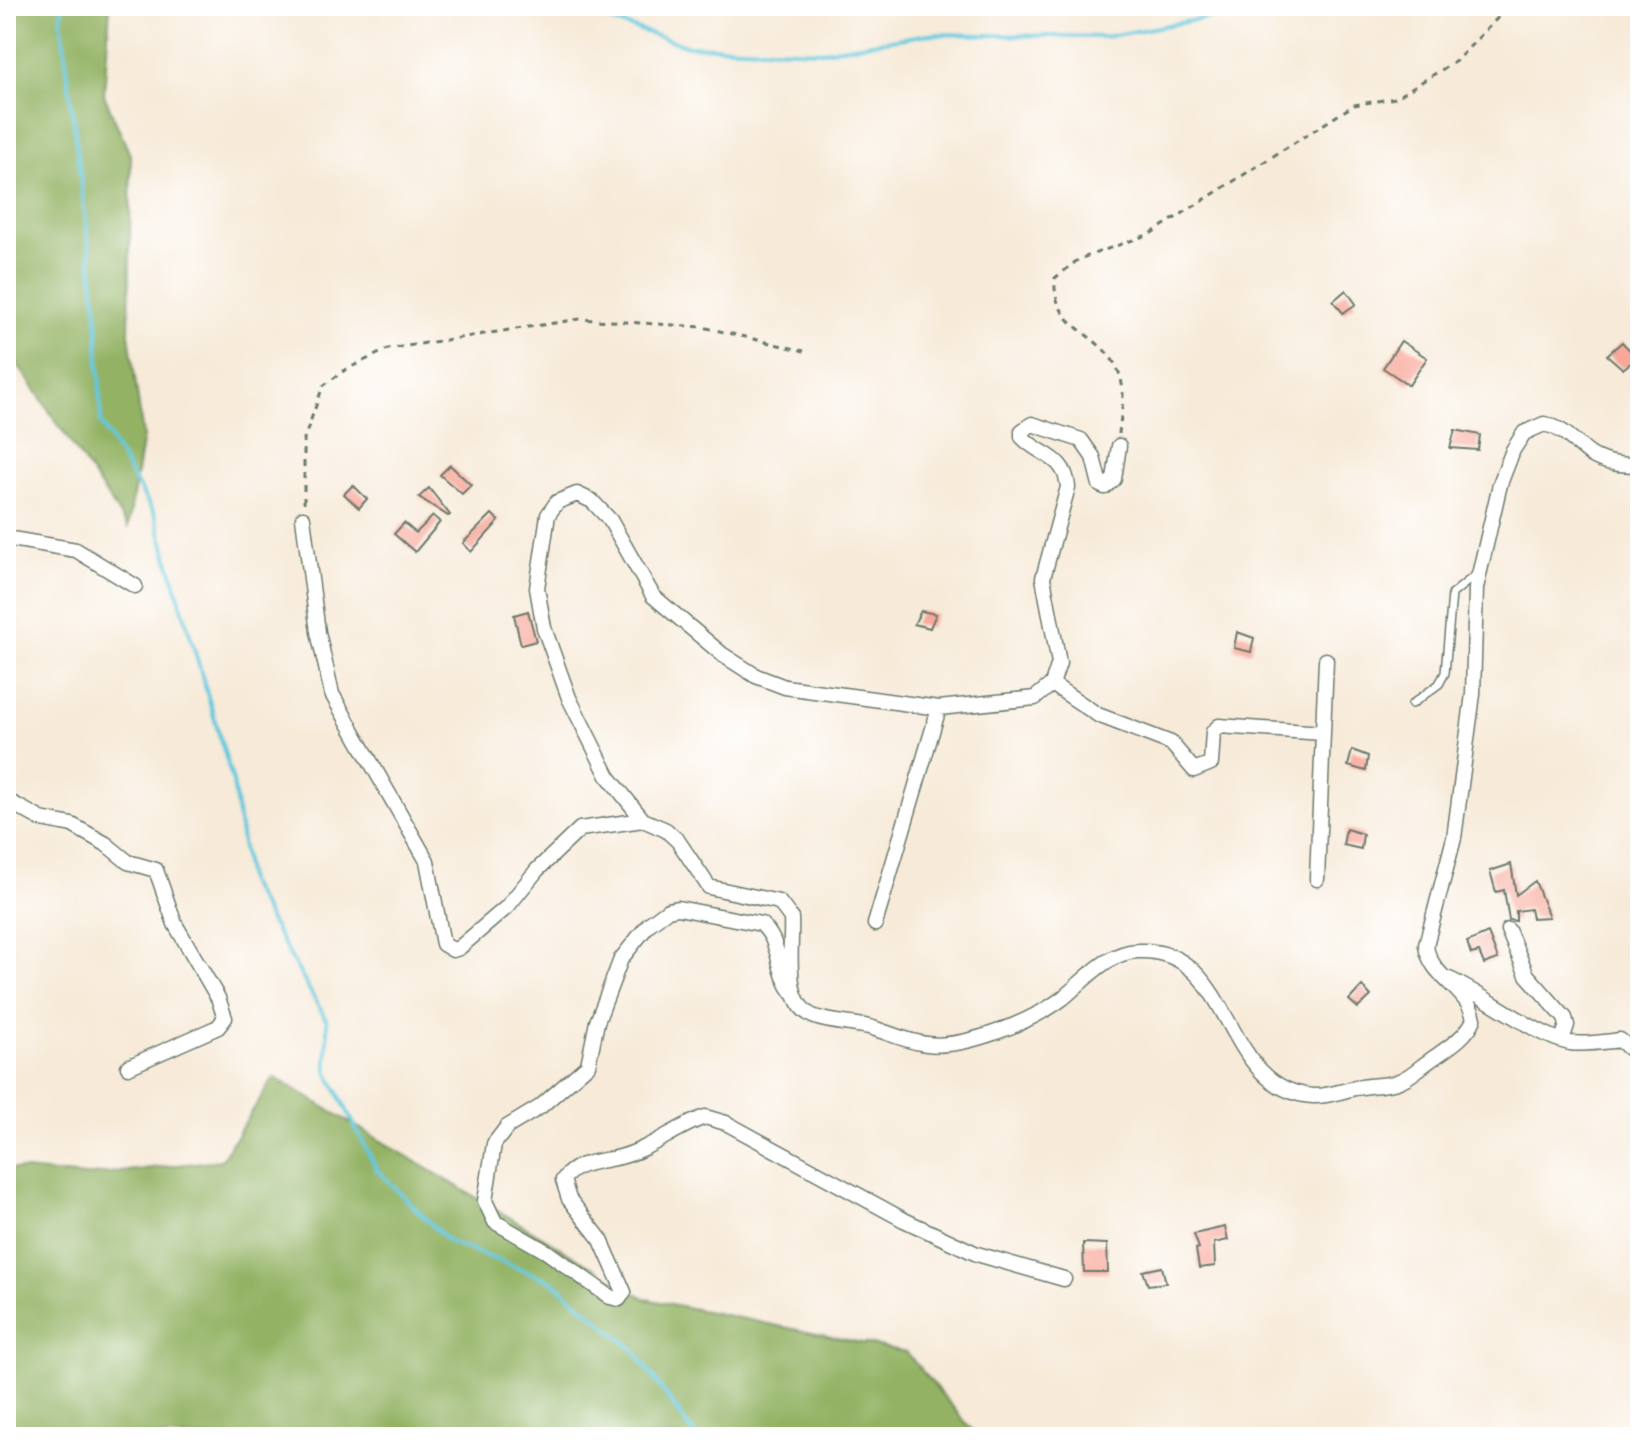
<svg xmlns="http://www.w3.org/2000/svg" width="1646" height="1443" viewBox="0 0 1646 1443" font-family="'IM FELL French Canon',serif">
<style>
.forest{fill:#93b264;stroke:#59784c;stroke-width:2}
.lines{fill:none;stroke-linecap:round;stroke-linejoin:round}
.stream{stroke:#61c8dd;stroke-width:4}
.building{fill:#f8a799}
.service-casing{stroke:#6b7a6d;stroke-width:10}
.minor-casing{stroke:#6b7a6d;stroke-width:17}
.path{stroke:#6b7a6d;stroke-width:3;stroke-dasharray:6 6;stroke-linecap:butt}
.service{stroke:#fff;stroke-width:7}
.minor{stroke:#fff;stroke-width:14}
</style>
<rect width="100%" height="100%" fill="#fff"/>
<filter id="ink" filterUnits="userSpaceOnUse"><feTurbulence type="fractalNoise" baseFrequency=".0125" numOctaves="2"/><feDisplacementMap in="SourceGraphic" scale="16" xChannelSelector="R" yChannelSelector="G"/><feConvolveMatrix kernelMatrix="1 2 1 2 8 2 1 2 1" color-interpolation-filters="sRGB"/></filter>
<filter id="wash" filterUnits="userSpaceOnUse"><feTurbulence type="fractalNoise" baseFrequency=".006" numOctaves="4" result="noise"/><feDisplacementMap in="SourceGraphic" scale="32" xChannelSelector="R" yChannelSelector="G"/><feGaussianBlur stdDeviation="1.8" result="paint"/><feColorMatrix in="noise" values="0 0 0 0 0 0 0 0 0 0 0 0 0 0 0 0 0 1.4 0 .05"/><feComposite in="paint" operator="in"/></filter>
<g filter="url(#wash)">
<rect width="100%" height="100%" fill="#f7ead8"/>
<path class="forest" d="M6 6H110L104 95 131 157 129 334 143 436 128 527 16 362 6 243Z
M274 1077 646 1299 906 1352 978 1437H6V1168L84 1176 221 1160Z"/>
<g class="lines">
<path class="stream" d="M62 6 61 20 97 312 101 423 155 515 233 782 248 882 327 1021V1071L377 1170 449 1242 552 1281 633 1349 696 1437
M567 6 688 46 822 51 929 34 1105 37 1269 6"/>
</g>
<g id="blocks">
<path class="building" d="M1346 290 1356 304 1343 313 1333 301Z
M1401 341 1427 358 1409 385 1383 368Z
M1622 342 1637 358 1623 369 1607 355Z
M1455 430 1480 435 1478 450 1450 448Z
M450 465 471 485 462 494 440 475Z
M353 485 367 499 359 508 344 494Z
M429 488 450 515 448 516 419 497Z
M492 514 499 521 471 552 463 543Z
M433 516 440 522 415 552 394 534 404 523 416 533Z
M528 611 536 641 521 645 514 615Z
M921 611 936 614 930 628 914 624Z
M1237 632 1254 638 1251 652 1234 648Z
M1352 750 1368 756 1366 771 1348 766Z
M1346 829 1363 834 1361 849 1343 845Z
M1511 864 1516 895 1535 881 1549 917 1532 918 1530 909 1516 911V921L1509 920 1504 890 1496 892 1490 871Z
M1488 933 1498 959 1484 964 1479 952 1471 954 1467 942Z
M1362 986 1371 996 1358 1008 1349 1000Z
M1225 1227 1228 1240 1214 1243 1215 1266 1199 1268 1196 1249 1199 1248 1194 1234Z
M1083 1243 1107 1244 1108 1272H1084Z
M1162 1267 1166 1283 1148 1285 1143 1271Z"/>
</g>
</g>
<g filter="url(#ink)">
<use href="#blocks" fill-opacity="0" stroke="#6b7a6d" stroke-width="2"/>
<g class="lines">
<g class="service-casing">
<path id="service" d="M1412 704 1439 684 1445 673 1452 594 1478 573"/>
</g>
<g class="minor-casing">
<path id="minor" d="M1119 446 1114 479 1105 487 1100 485 1093 457 1081 440 1032 424 1022 431V437C1041 457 1065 455 1068 487L1043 578 1059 663 1052 684 1035 698 939 708 785 687 756 676 723 655 653 596 610 520 592 501 577 494 557 502 548 515 537 588 544 628 569 698 608 776 643 820 666 830 678 841 709 887 779 902 791 918C793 948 781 1004 815 1017 831 1023 852 1023 869 1027 887 1032 908 1042 927 1044 965 1049 1033 1021 1063 998 1085 980 1107 952 1138 951 1236 947 1219 1089 1313 1096 1326 1097 1342 1091 1355 1088 1387 1082 1393 1090 1421 1067 1438 1053 1466 1040 1474 1019 1469 989 1429 977 1426 945L1454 838 1473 694 1476 588 1500 484 1513 450 1524 433 1544 424C1565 428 1574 443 1591 455 1605 464 1623 465 1640 465
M303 518 318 632 332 694 427 861 443 944 453 950 459 948 507 907 537 870 580 829 643 820
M6 538 76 550 135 586
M1052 684 1098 715 1171 743 1194 770 1211 763 1213 732 1219 726 1323 733 1317 879
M1323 733 1326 660
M6 800 41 819 72 825 106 844 128 862 156 870 175 924 218 998 225 1018 218 1027 128 1067
M875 924 939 708
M1508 930 1527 975 1565 1018 1567 1025 1562 1040
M1449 979C1483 994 1538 1037 1570 1043 1586 1045 1603 1042 1620 1040L1640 1058
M793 993C775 970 782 942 761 924L678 908 668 910 649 924 621 959 597 1022 588 1065 540 1107 507 1127 494 1144 485 1201 495 1222 547 1252 610 1297 619 1299 624 1292 601 1240 569 1199 563 1180C576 1161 599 1162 620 1157 651 1149 676 1127 705 1117L726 1123 904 1220 977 1254 1064 1279"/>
</g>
<path class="path" d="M1119 434C1120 419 1125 399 1122 384 1113 331 1051 336 1055 278L1079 259 1150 234 1354 105 1395 98 1456 61 1509 6
M304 503V439L323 386 345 370 388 349 580 319 703 327 804 351"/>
<use href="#service" class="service"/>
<use href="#minor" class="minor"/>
</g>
</g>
<rect width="1646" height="1443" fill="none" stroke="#fff" stroke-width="32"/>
</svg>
